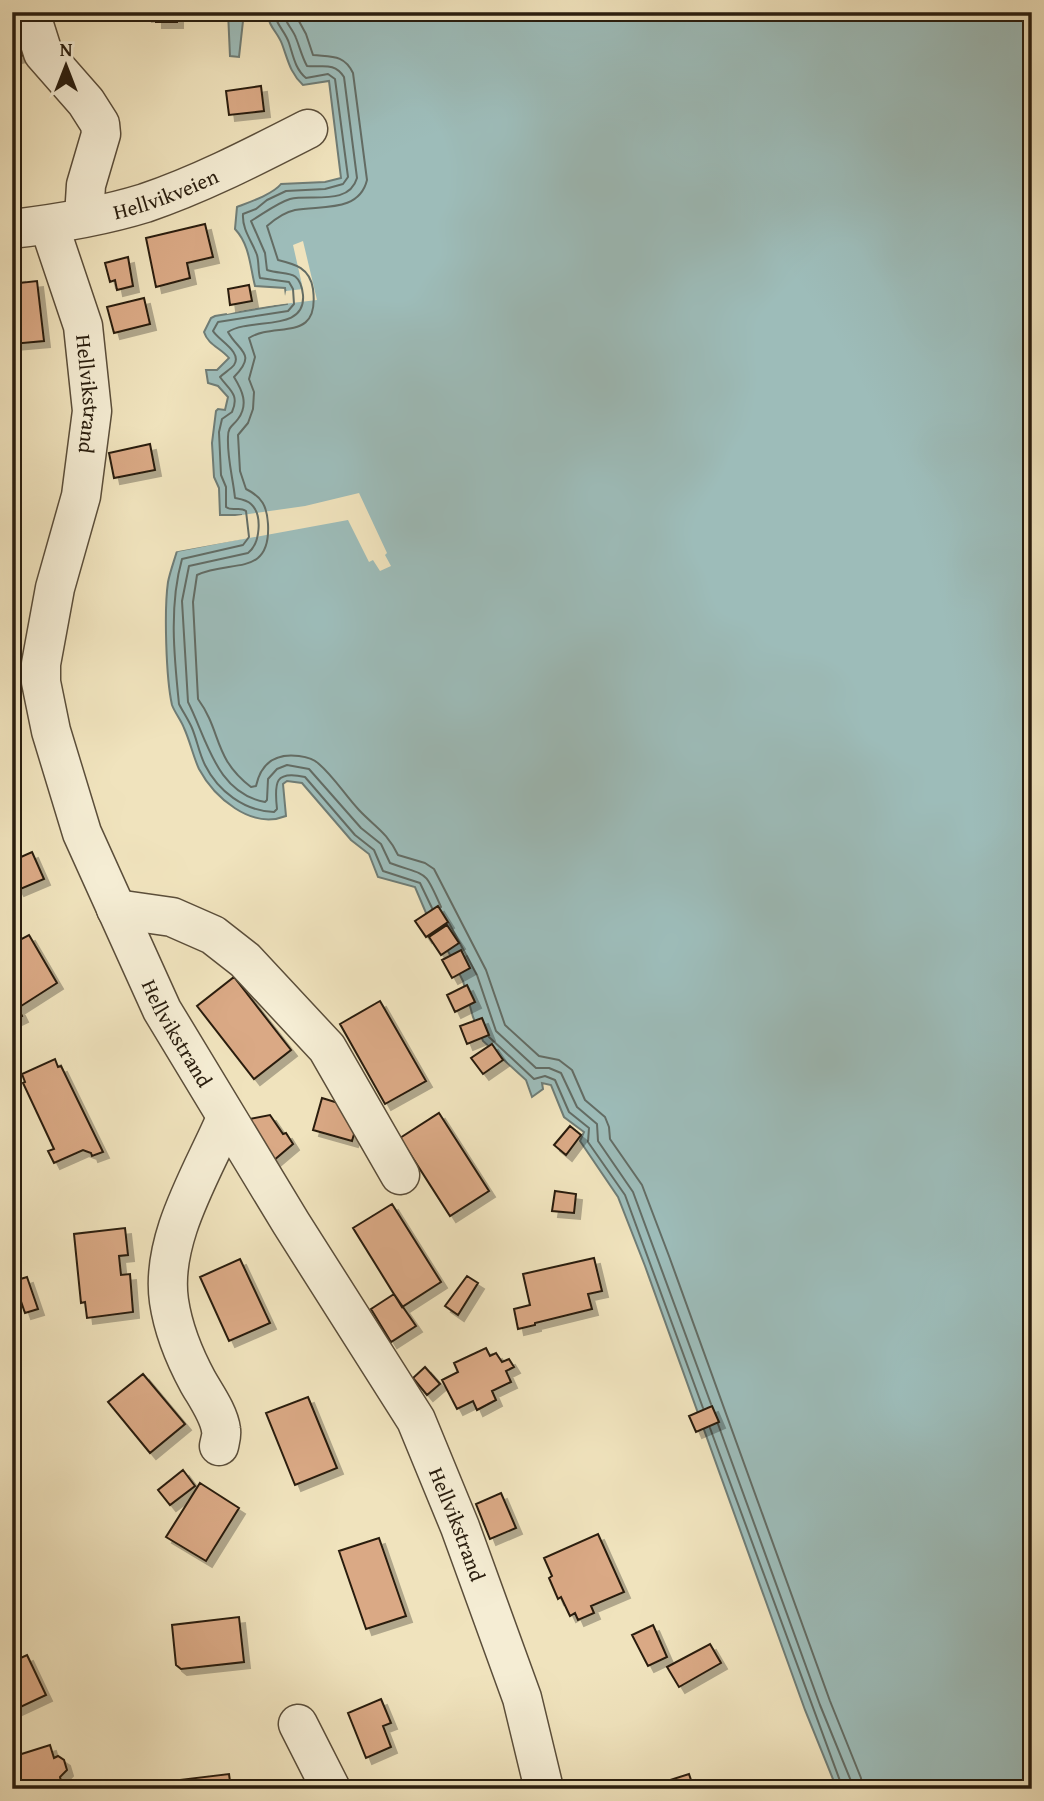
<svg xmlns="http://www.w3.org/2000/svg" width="1044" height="1801" viewBox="0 0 1044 1801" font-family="'Gentium Book Plus',serif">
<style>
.water{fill:#9dbcb9;stroke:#6f7c75;stroke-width:2}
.pier{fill:#f0e3bd}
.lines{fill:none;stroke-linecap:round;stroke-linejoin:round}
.shore{stroke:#636c64;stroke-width:2}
.building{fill:#daa985;stroke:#291d0e;stroke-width:2;filter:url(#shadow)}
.minor-casing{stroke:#5b4e3a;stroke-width:41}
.minor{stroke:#f5edd4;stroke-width:38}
.labels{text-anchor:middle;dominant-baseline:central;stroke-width:7;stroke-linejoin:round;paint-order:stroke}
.street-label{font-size:21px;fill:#291d0e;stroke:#f5edd4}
</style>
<defs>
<filter id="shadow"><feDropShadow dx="6" dy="6" stdDeviation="0" flood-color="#0004"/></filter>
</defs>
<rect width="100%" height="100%" fill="#f0e3bd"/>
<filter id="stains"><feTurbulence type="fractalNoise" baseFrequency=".00286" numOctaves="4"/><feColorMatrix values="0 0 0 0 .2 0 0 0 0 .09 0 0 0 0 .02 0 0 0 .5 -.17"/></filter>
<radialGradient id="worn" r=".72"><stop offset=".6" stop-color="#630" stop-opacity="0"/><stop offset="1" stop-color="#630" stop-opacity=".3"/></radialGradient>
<path class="water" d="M228 12H244L239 57 230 56Z
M267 12H1032V1789H837L805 1710 645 1266 618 1197 580 1141 584 1132 564 1117 551 1085 542 1083 543 1089 532 1097 526 1080 483 1041 473 1017 463 981 449 953 429 920 415 887 378 877 369 854 351 840 302 783 287 781 283 784 286 816C251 830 214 797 199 769 193 756 190 741 184 728 181 720 175 713 172 705 166 678 164 610 168 582 170 572 174 561 177 551L242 538 241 515H220L219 488 214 477 212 443 216 411 218 409 225 410 228 397 218 386 208 383 206 370H217L229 358C221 348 208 345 204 332L211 318 215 316 287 304 285 288 255 286C250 267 250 245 235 229L237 207C250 202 273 194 281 184L325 182 341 178 329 81 303 85C290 73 288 60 282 44 277 31 269 28 267 12Z"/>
<path class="pier" d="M303 241 317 300 258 307 227 314 226 311 257 304 284 301 286 291 303 289 293 245Z
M359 493 387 553 385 555 391 566 380 571 373 560 369 562 348 520 173 552 176 548 239 535 238 519 228 520V517L305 506Z"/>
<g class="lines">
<path class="shore" d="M274 12C276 25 285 31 289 43 293 55 295 69 306 78L328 74 335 79 348 177 343 184 325 189 286 191 267 200 256 209 243 214C242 230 252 241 257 255 259 262 258 271 260 278L289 282 293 289 294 304 288 311 218 322 213 331C218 340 243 352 234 365 231 369 224 373 220 377 229 390 240 394 232 412L222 419 219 432 221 475 226 487V507C232 512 240 506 246 511L249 537 243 545 182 559C169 605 174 656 179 704 183 712 188 719 192 728 197 740 199 753 205 765 218 791 244 811 274 812L277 809C274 782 275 770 305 777L355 835 374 850 383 871 420 883 432 908
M283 12C285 23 293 29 296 38 300 48 302 57 307 66 321 68 334 61 344 77L357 178C349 206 311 194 290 199 277 203 263 214 251 221L265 253 267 270C285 276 300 267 303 295 306 333 251 317 228 332 238 351 258 353 234 377 242 390 249 404 238 419 233 426 228 426 228 437 227 458 233 478 235 498 240 499 247 500 251 504 263 515 260 544 248 553L189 566 182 601 188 702C207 739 216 793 265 802L267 800 268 779 277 769 287 765 309 769 361 828 381 844 390 863C428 877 424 868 441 907
M294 12 306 34 313 55C331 57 344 54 353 73L367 180C359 213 321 205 295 210 285 212 275 219 267 226L278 260C295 264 310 268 313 289 320 344 276 321 249 338L255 357 249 379 254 392 253 409 248 423 238 435 240 471 246 489C262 497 267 506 268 524 271 578 230 559 197 575L193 602 198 699C222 732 213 758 251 787L256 786C261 763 276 753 299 756 307 757 314 759 319 764 334 777 345 795 359 810 375 827 387 832 398 855L425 863 434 869 486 970 505 1025 539 1056 559 1060 572 1070 585 1100 605 1117 609 1127 610 1139 642 1185 669 1256 830 1701 861 1778 862 1789
M449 923 477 975 496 1031 536 1068H549L561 1073 577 1107 597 1124 598 1141 633 1192 711 1404
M489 1037 534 1079 545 1076 555 1080 569 1112 589 1128 588 1142 625 1195 703 1408
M718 1424 820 1705 851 1781 852 1789
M710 1428 843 1789"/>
</g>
<path class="building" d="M132 12H187V14L177 15V22H156V15L146 16V13Z
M18 34 24 55 12 58V35Z
M261 86 264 111 229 115 226 91Z
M205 224 213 257 187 263 190 278 156 287 146 238Z
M128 257 133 286 117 290 115 280 110 282 105 263Z
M19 276 20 283 37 281 44 341 12 344V277Z
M249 285 252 301 230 305 228 289Z
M144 298 150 324 114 333 107 307Z
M150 444 155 470 114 478 109 453Z
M32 852 44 879 18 890 12 878V861Z
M438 906 448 922 426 937 415 921Z
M447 925 459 943 441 955 429 937Z
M29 935 57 983 18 1008 22 1016 12 1021V963L19 959 12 944Z
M461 950 470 968 452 978 442 960Z
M234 977 291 1050 254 1079 197 1006Z
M467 985 475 1002 455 1012 447 995Z
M380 1001 426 1081 385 1104 340 1024Z
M482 1018 489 1035 467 1044 460 1026Z
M492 1044 503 1060 483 1074 471 1058Z
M55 1059 58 1067 61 1066 103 1152 92 1156 91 1153 83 1150 54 1163 48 1151 54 1149 23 1083 25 1082 22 1074Z
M322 1098 361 1110 352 1141 313 1130Z
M439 1113 489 1191 450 1216 400 1138Z
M270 1115 283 1134 286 1133 293 1144 273 1161 245 1120Z
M570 1126 581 1135 566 1155 554 1145Z
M555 1191 576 1194 574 1213 552 1211Z
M392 1204 441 1282 402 1307 353 1228Z
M125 1228 128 1255 119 1256 121 1275 130 1274 133 1312 87 1318 85 1302 81 1303 74 1234Z
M594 1258 602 1291 588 1294 592 1309 535 1323V1325L518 1329 514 1309 530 1305 523 1274Z
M240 1259 270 1323 229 1341 200 1277Z
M467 1276 478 1283 458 1315 445 1306Z
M27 1277 38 1309 25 1313 14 1281Z
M394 1294 416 1326 391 1342 371 1309Z
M486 1348 490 1356 496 1353 502 1362 509 1359 514 1367 506 1371 511 1382 492 1391 496 1400 477 1410 473 1401 457 1409 442 1380 458 1372 454 1363Z
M425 1367 440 1384 427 1395 413 1378Z
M143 1374 185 1424 150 1453 108 1402Z
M308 1397 337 1468 295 1485 266 1413Z
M712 1406 719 1422 696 1432 689 1416Z
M183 1470 195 1486 170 1505 158 1490Z
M200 1483 239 1508 206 1561 166 1537Z
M501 1493 516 1528 490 1539 476 1504Z
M598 1534 624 1592 591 1606 594 1613 578 1620 575 1613 570 1616 561 1597 558 1599 549 1578 552 1576 544 1558Z
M379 1538 406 1616 366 1629 339 1551Z
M239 1617 244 1662 181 1669 176 1665 172 1625Z
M653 1625 667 1657 648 1666 632 1635Z
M710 1644 721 1663 679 1687 667 1667Z
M27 1655 46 1695 12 1711V1662Z
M381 1699 391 1723 383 1726 391 1747 366 1758 348 1713Z
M50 1745 54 1758 58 1756 64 1760 67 1770 60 1777 63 1789H20L12 1757Z
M229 1774 231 1789H180L179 1780Z
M689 1774 694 1789H668L667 1781Z"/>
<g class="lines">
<g class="minor-casing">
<g id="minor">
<path d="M30 12 43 53 86 102 100 124 101 134 86 185 84 217"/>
<path id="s1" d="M49 225 83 326 92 411 81 496 55 588 41 664V682L51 731 82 833 162 1010 291 1223 416 1420 460 1527 522 1698 544 1789"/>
<path id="s2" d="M12 229C55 224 103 216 145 203 201 184 255 156 308 129"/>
<path d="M116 909 172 917 213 935 245 960 327 1048 400 1175"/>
<path d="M219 1446C220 1441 222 1435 221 1430 219 1414 206 1396 198 1382 185 1358 173 1328 169 1301 160 1239 203 1172 226 1118"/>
<path d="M298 1724 331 1789"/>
</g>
</g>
<use href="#minor" class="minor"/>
</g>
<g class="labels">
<g class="street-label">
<text stroke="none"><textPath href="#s2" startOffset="158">Hellvikveien</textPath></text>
<text stroke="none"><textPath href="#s1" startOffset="175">Hellvikstrand</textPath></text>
<text stroke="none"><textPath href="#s1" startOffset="847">Hellvikstrand</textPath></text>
<text stroke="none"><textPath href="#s1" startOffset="1414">Hellvikstrand</textPath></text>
</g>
</g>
<rect width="1044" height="1801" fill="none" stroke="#f0e3bd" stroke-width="42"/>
<rect x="14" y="14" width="1016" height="1773" fill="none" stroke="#291d0e" stroke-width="3.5"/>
<rect x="21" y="21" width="1002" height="1759" fill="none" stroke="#291d0e" stroke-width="2"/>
<g transform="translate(66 66)" stroke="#f5edd4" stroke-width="5" paint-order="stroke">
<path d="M0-5L12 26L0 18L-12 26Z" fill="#291d0e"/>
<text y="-10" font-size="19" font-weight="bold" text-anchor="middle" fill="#291d0e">N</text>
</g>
<rect width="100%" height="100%" filter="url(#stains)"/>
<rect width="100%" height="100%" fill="url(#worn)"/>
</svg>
